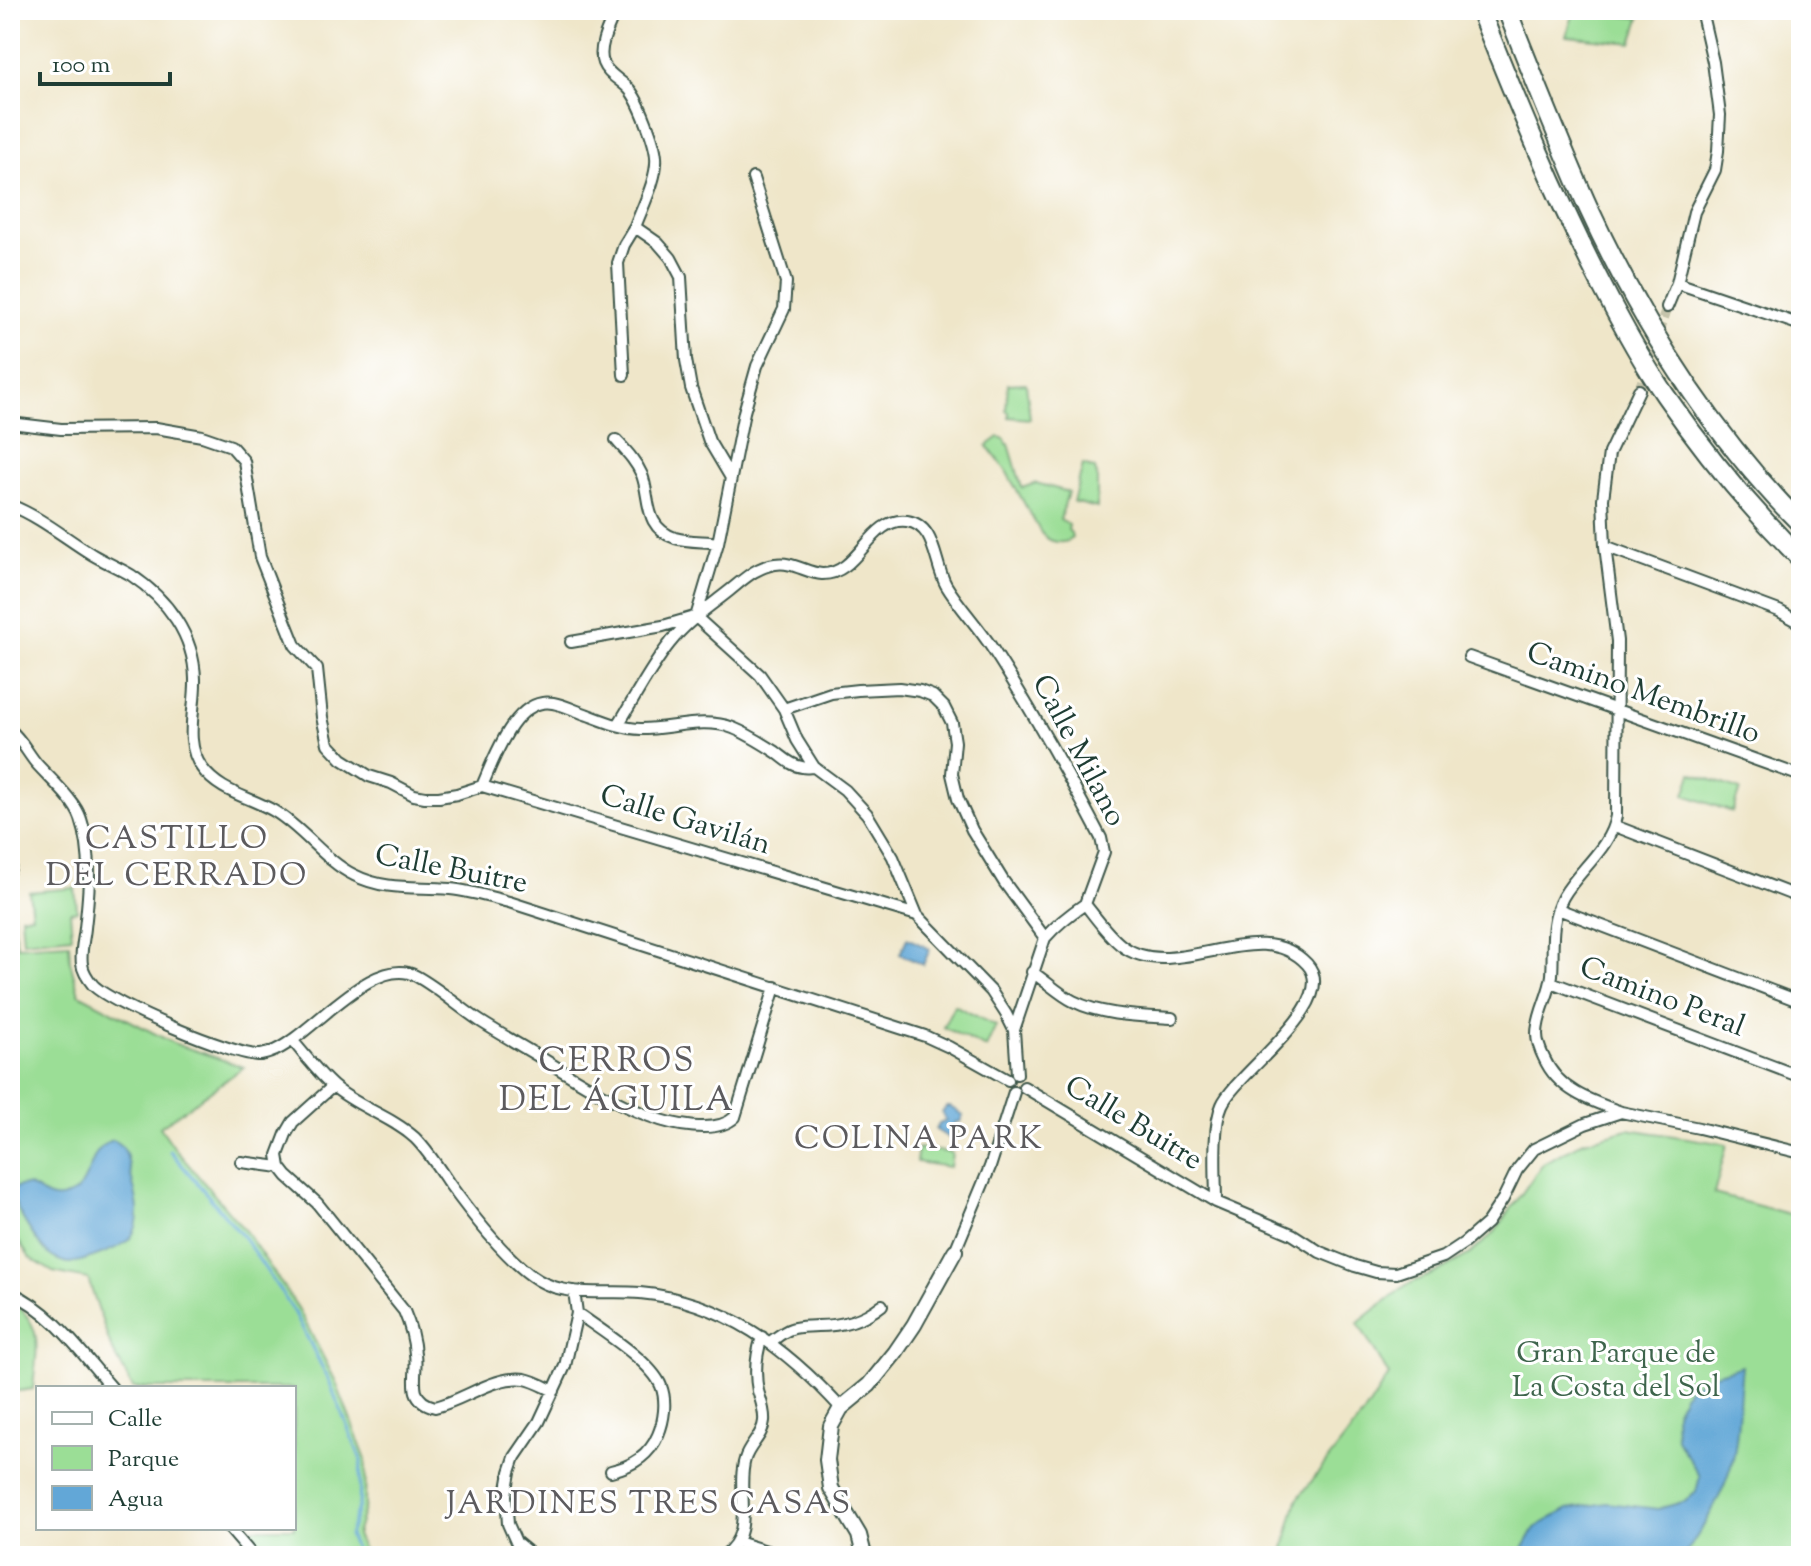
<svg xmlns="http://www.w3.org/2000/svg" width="1811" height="1566" viewBox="0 0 1811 1566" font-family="'Sorts Mill Goudy',serif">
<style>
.green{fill:#9bde96;stroke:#5d8e65;stroke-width:2}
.water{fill:#62a7d7;stroke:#407286;stroke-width:2}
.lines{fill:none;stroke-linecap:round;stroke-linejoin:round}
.stream{stroke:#62a7d7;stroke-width:3}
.street-tunnel{stroke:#c5c4ab;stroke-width:10;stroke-dasharray:10 5;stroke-linecap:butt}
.street-casing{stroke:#3e564a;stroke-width:14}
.secondary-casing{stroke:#3e564a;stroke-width:18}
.highway-casing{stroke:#3e564a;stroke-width:22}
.street{stroke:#fff;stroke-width:10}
.secondary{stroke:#fff;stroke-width:14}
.highway{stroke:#fff;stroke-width:18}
.labels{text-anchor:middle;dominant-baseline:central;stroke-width:6;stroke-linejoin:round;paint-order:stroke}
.street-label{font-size:30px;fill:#1f3d34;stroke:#fff}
.park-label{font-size:30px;fill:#3e654c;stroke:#fff}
.neighbourhood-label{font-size:32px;letter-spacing:2px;fill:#5c5b5e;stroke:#fff}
.quarter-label{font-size:34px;letter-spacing:2px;fill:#5c5b5e;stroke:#fff}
</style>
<rect width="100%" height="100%" fill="#fff"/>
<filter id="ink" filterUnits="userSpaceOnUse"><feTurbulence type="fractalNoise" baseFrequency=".0125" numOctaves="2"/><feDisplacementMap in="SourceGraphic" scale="16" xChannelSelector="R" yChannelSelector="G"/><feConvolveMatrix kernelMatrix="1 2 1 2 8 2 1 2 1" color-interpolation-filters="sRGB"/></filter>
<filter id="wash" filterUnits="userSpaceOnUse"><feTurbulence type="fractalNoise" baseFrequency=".006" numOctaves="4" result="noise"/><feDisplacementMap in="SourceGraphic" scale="32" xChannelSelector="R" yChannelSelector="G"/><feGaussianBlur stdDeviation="1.8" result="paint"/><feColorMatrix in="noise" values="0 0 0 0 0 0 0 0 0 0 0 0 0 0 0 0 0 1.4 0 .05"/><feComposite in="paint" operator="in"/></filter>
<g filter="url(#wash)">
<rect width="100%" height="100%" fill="#efe6c9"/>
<path class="green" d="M1575 10 1640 18 1632 43 1566 36Z
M1026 383 1030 419 1009 417V412L1006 411 1008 384Z
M999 437 1005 439 1007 444H1009L1022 488 1036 483 1068 492 1060 520 1069 525 1068 530 1071 533 1072 538C1062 546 1049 542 1041 533L1005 469 987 446Z
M1083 465 1095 469 1097 477V508L1073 502Z
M1692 773 1740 790 1732 812 1685 795Z
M75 888 77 911 70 912 72 936 23 941 21 916 32 915 29 892Z
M10 913H13L17 946 69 943 70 961 79 994 173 1043 244 1067 160 1127 176 1150 247 1233 298 1308 335 1380 366 1460 365 1505 356 1535 365 1554 368 1556H265L242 1528H294V1388H133L111 1347 88 1279 53 1272 30 1258 10 1229Z
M954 1005 996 1026 986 1048 943 1027Z
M1628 1129 1727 1144 1714 1194 1801 1217V1556H1282L1297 1500 1364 1414 1389 1375 1358 1323 1406 1285 1437 1272 1470 1254 1495 1232 1543 1163 1584 1141Z
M918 1148 952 1153 950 1167 916 1162Z
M10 1299C46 1328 36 1348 33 1389L10 1392Z"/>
<path class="water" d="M907 938 930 949 923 965 900 954Z
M946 1107H950L963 1115 960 1122H955L954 1125 957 1127 954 1140H952L936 1130 939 1124 946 1121 942 1113Z
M113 1140C129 1147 127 1161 131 1176 136 1195 144 1219 131 1237 125 1247 80 1263 68 1263 63 1262 55 1259 51 1256 39 1248 15 1208 11 1193L16 1187C20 1186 25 1185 29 1186 41 1191 48 1202 65 1197 95 1188 84 1150 113 1140Z
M1742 1366C1739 1395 1739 1426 1734 1454 1727 1489 1704 1527 1684 1556H1519L1535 1528 1568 1509 1607 1503 1658 1509 1686 1501 1696 1492 1700 1476 1676 1439 1675 1412 1687 1389 1711 1375Z"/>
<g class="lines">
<path class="stream" d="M170 1151 245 1239 295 1313 328 1379 361 1460 359 1505 349 1535 358 1556"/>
</g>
</g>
<g filter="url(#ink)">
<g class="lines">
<path class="street-tunnel" d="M1639 390 1667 307"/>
<g class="street-casing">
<path id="street" d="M616 10C610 24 597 47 603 63 607 74 621 80 629 89 639 100 655 142 656 157 658 177 642 208 635 227L658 243 671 258 681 277 686 360 691 388 709 441 731 478 718 543 696 617 760 675 784 709 797 740 814 767 845 790 867 814 893 857 917 915 991 991 1006 1014 1014 1030 1017 1074
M1677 283 1801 325
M1667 307 1677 283 1694 212 1715 170 1718 151 1720 115 1713 62 1701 10
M624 375 618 263 624 245 635 227
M10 423 61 429 156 428 202 436 231 446 244 461 260 557 271 585 295 645 317 669 322 717 328 744 342 759 369 776 391 783 414 795 425 797H439L457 794 482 786 917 915
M616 440C626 451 636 461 642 475 651 499 643 527 675 538 688 542 705 541 718 543
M731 478 744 412 757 366 784 309 786 282 753 178
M10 505C41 517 65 538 93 555 105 562 119 568 131 575 167 599 194 635 195 679 196 709 183 742 202 768 219 792 250 797 274 811 304 829 325 861 354 875 385 891 417 886 450 889 470 891 490 897 509 902L925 1036 949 1047 1008 1080
M1605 546 1779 611 1801 623
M571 642 663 626 694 617
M1469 657 1801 776
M784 709 831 693 858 690 899 688 920 691 933 696 944 707 952 723 955 742 952 774 958 799 972 830 1004 882 1045 938
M618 725C635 698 650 668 670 643 686 622 709 607 729 591 744 579 756 567 775 564 793 561 806 573 822 574 859 575 870 516 907 521 936 525 934 564 946 585 959 607 978 626 992 648 1032 710 1067 773 1101 838L1104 852 1085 904C1096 918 1107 934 1121 945 1173 986 1259 912 1307 964 1342 1002 1237 1072 1222 1105 1212 1127 1216 1177 1216 1202
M10 730C21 739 27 752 36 763 50 779 75 800 81 819 93 854 89 893 85 928 84 939 80 952 82 964 83 972 88 979 93 985 111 1004 234 1056 260 1055 261 1055 270 1053 271 1052 308 1040 373 952 416 976 438 988 459 1007 480 1021 502 1035 525 1048 548 1062 580 1082 613 1102 649 1116 672 1125 716 1135 735 1117L775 987
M482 786C494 759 515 696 553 703 564 705 576 711 588 715 604 721 623 729 641 729 671 729 704 717 733 728 748 734 762 743 776 752 784 758 792 766 802 767 806 768 810 767 814 767
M1615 826 1801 898
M10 849 12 856 10 869
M1558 909 1801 1002
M1032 972C1046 981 1059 994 1073 1001 1103 1016 1140 1016 1172 1018
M1551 982 1801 1077
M1014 1030 1045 938C1057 924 1070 914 1085 904
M292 1040C305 1055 318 1073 333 1086 357 1107 391 1116 415 1138 428 1151 438 1167 448 1182 469 1211 508 1262 538 1280 568 1298 607 1290 640 1293 725 1301 786 1348 841 1408
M333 1086 293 1122 286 1134 278 1155 280 1167 287 1176 317 1203 404 1311C410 1325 414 1339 415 1354 417 1366 413 1381 416 1392 419 1401 427 1405 435 1407 465 1400 494 1375 525 1379 535 1381 545 1387 554 1391
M1024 1087 1216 1202 1292 1234 1320 1252 1355 1266 1376 1272 1396 1273 1443 1257 1464 1243 1487 1223 1503 1199 1517 1170 1534 1149 1585 1124 1621 1112 1699 1128 1801 1153
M1621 1112C1590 1101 1558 1090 1544 1058 1540 1050 1537 1042 1537 1034 1537 1014 1550 995 1552 975 1554 948 1549 922 1563 897 1579 869 1610 849 1616 816L1617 641 1605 546 1603 499 1609 453 1639 390
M241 1162 280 1167
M955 1251 990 1167 1014 1092
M10 1292C53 1311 81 1353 112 1388
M577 1313C599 1329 651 1361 661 1386 667 1401 664 1421 658 1435 649 1456 633 1466 611 1471
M770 1342C776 1338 784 1331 791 1329 799 1326 808 1327 817 1326 841 1326 862 1321 882 1305
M229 1528 253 1556
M737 1542 783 1556
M533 1556 516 1542 508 1524 506 1495 510 1472 515 1457 539 1422 565 1366 577 1313 574 1291
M723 1556C757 1533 735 1491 745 1459 749 1445 763 1436 764 1421 765 1411 761 1401 758 1391 754 1371 756 1355 762 1337"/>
</g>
<g class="secondary-casing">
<path id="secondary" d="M861 1556 863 1551 859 1535 831 1488 827 1460 831 1426 841 1408 869 1385 895 1353 914 1325 955 1251"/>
</g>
<g class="highway-casing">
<path id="highway" d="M1480 10C1517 103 1555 195 1601 284 1620 321 1641 360 1665 395 1705 453 1751 509 1801 559
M1507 10C1533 76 1559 142 1588 207 1641 322 1711 434 1801 524"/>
</g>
<use href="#street" class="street"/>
<use href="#secondary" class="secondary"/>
<use href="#highway" class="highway"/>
</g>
</g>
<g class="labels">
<g class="street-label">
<text transform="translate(1643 694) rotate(20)">Camino Membrillo</text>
<text transform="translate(1078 751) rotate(62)">Calle Milano</text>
<text transform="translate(685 821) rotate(17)">Calle Gavilán</text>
<text transform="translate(451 870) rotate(11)">Calle Buitre</text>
<text transform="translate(1662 998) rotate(21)">Camino Peral</text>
<text transform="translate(1133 1124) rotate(31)">Calle Buitre</text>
</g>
<g class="park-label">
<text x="1616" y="1354">Gran Parque de<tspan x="1616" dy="34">La Costa del Sol</tspan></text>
</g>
<g class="neighbourhood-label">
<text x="177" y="840">CASTILLO<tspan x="177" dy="37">DEL CERRADO</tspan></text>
<text x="919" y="1140">COLINA PARK</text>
<text x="649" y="1505">JARDINES TRES CASAS</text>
</g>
<g class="quarter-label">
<text x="617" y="1062">CERROS<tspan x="617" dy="39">DEL ÁGUILA</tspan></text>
</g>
</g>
<rect width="1811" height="1566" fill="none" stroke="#fff" stroke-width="40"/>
<rect x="36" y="1386" width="260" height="144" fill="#ffffff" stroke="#a5b1ae" stroke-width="2"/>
<rect x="52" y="1412" width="40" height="12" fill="#ffffff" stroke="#a5b1ae" stroke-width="2"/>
<text x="108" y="1426" font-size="24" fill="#1f3d34">Calle</text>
<rect x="52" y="1446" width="40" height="24" fill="#9bde96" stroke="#a5b1ae" stroke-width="2"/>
<text x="108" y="1466" font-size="24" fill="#1f3d34">Parque</text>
<rect x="52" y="1486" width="40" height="24" fill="#62a7d7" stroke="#a5b1ae" stroke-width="2"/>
<text x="108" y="1506" font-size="24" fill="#1f3d34">Agua</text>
<path d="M40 72v12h130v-12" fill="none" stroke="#1f3d34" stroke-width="4"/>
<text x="52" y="72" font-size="24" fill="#1f3d34" stroke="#ffffff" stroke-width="6" paint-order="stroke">100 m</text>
</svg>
